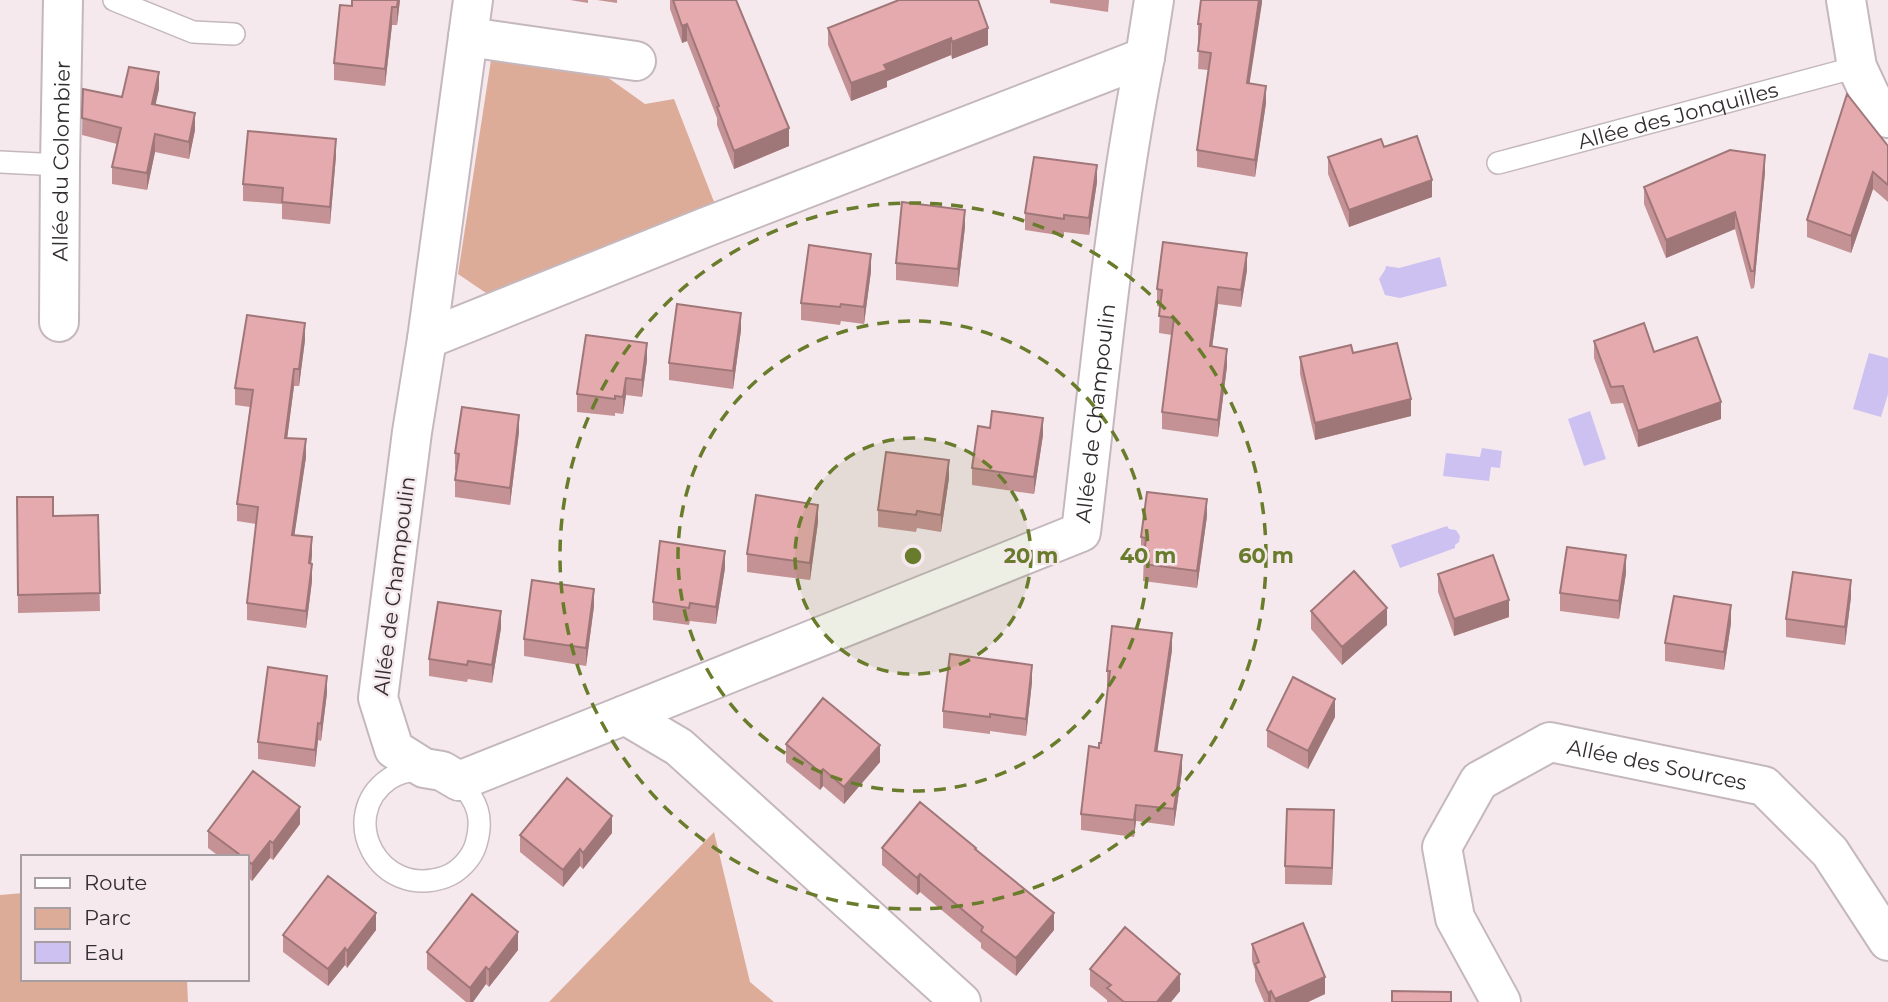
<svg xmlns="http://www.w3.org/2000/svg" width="1888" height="1002" viewBox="0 0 1888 1002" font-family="Montserrat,sans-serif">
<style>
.green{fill:#ddac99}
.water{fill:#ccc1f1}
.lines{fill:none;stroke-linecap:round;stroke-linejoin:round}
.service-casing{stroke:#c4b8be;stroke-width:24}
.minor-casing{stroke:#c4b8be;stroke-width:42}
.service{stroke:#fff;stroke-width:21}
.minor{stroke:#fff;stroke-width:38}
.wall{fill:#c49295}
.shaded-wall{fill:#a07779}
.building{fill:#e4aaad;stroke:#a07779;stroke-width:2}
.ring{fill:none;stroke:#697c2b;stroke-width:3.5;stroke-dasharray:12 9}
.labels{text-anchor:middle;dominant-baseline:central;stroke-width:5;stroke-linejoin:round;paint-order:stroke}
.street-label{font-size:21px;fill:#322d30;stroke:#f5e9ee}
.centre{fill:#697c2b;stroke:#f5e9ee;stroke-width:3.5}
.ring-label{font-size:21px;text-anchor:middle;font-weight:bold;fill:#697c2b;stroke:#f5e9ee;stroke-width:5;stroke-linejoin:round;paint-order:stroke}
</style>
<rect width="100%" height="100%" fill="#f5e9ee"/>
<path class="green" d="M491 60 593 67 645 104 674 99 718 212 489 295 458 274Z
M714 832 750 982 774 1002H549Z
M23 893V979H187L188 1002H0V895Z"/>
<path class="water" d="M1440 257 1447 286 1400 298 1385 295 1379 279 1385 270 1386 266 1399 268Z
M1869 353 1888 358V394L1881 417 1853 409Z
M1590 411 1606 459 1584 466 1568 419Z
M1482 448 1502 451 1500 468 1491 467 1489 481 1443 476 1446 453 1480 457Z
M1447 526 1449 529 1456 530 1460 536 1459 542 1455 545V548L1400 568 1391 545Z"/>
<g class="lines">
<g class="service-casing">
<g id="service">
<path d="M114 0 193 32 234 34"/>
<path d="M0 162 60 165"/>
<path id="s1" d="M1498 163 1857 67"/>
<path d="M424 768C412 770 399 772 389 779 336 816 378 900 445 877 459 872 472 858 476 844 484 817 477 801 459 781"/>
</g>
</g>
<g class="minor-casing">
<g id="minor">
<path d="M473 0 427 339 412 432 378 698 394 749 424 768 442 771 459 781 625 715 679 747 961 1002"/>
<path d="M1846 0 1857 67 1871 97 1888 118"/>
<path d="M468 37 636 61"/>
<path id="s2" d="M59 322 60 165 63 0"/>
<path d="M427 339 706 227 1145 57 1154 0"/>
<path id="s3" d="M625 715 1081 532C1100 374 1114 214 1145 57"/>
<path id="s4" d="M1501 1002 1455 918 1442 847 1479 781 1550 742 1764 786 1830 852 1888 941"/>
</g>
</g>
<use href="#service" class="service"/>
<use href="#minor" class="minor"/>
</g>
<path class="wall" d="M400 0 397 25H392L385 86 334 80V63L352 6Z
M570 0H588V3Z
M597 0H617V3Z
M670 0H736L789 146 734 169 717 125V118L687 41 682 43 670 9Z
M899 0 988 45 952 59 951 55 887 81V87L851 101 828 45V28Z
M1050 0H1109L1108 12 1050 3Z
M1262 0 1249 83 1266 103 1255 177 1197 167V150L1208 70 1198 69 1199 42H1198V24Z
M83 89 122 97 159 89 155 104 195 130 189 159 155 152 147 190 112 184V167L117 144 82 135Z
M1888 146V202L1873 189 1851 253 1807 237V220Z
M1384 147 1432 197 1349 227 1328 174V157Z
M336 156 330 224 282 219V204L243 201V184Z
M1765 172 1754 288 1751 289 1735 229 1666 258 1644 204V187Z
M1097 182 1089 235 1064 232V236L1025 230V213Z
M965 227 958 287 896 280V263Z
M1247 270 1241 307 1218 304 1212 347 1227 366 1218 437 1162 429V412L1172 335 1159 333 1160 307 1157 306V289Z
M871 271 864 324 841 321 840 325 801 320V303Z
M741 330 733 389 669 380V363Z
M305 340 299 386H294L287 438 306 457 294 535 312 555 311 564 312 581 306 628 247 620V603L256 524 237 521V504L250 407 235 405V388Z
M1594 341 1654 352 1721 419 1638 447 1623 403 1611 404 1594 358Z
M1353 353 1411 416 1315 440 1300 374V357Z
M647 360 642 397 626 395 623 414 615 413V416L577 412V394Z
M519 432 510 505 455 497V480L456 470H455V453Z
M1043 435 1034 494 972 485V468Z
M949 478 941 532 917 528 916 532 878 527V510Z
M17 497 53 516 98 515 100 611 18 613Z
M1207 516 1197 588 1143 581 1144 555H1141V537Z
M818 522 810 580 747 572V554Z
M725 568 716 624 690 621 689 625 653 620V602Z
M1626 573 1619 619 1560 611V593Z
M1438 574 1509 617 1454 636 1438 592Z
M1851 597 1845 645 1786 637V619Z
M594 606 586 666 524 656V639Z
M1311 611 1387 625 1342 665 1311 629Z
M1731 623 1724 670 1665 661V643Z
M501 628 492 683 468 679 467 682 429 676V659Z
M1172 650 1157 751 1182 771 1174 826 1136 821 1134 837 1081 830V814L1101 743 1108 688H1107V671Z
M1032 682 1026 736 990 731V734L943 728V711Z
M327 693 321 741 318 740 315 767 258 759V742Z
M1335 717 1308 769 1267 747V730Z
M786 744 880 762 844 804 823 786 820 790 786 762Z
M300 824 273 860 270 858 252 881 247 877V857H220L208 848V831Z
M1334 828 1332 885 1285 884V866Z
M612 833 583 869 580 866 563 887 520 852V835Z
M882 848 976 850 1054 930 1016 976 981 948V943L920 892 917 895 882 865Z
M376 930 347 968 345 965 328 986 283 952V935Z
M1252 944 1325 994 1308 1002H1264L1255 981V970L1252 961Z
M518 950 489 987 486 984 473 1002H466L427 969V952Z
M1090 969 1180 991 1171 1002H1107V1000L1090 986Z"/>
<path class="shaded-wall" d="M398 0H400L397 25V7Z
M1259 0H1262V3L1247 100V83Z
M392 7V25L385 86V69Z
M687 24V41L682 43V26Z
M988 28V45L952 59V42Z
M951 38V55L887 81V87L851 101V83L884 65Z
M159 72V89L152 121V104Z
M1266 86V103L1255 177V160Z
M195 113V130L189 159V142Z
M789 128V146L734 169V151Z
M155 134V152L147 190V173Z
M336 139V156L330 224V207Z
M1765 155V172L1754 288V271Z
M1097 165V182L1089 235V218Z
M1873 172V189L1851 253V236Z
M1432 180V197L1349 227V210Z
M965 210V227L958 287V269Z
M1735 212V229L1666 258V240Z
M1247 253V270L1241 307V290Z
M871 254V271L864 324V307Z
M1218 287V304L1210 363V346Z
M741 313V330L733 389V371Z
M305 323V340L299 386V369Z
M647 343V360L642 397V380Z
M1227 349V366L1218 437V420Z
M294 369V386L285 455V438Z
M626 378V395L623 414V397Z
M1411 399V416L1315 440V423Z
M1721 402V419L1638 447V431Z
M519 415V432L510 505V488Z
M1043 418V435L1034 494V477Z
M306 439V457L292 552V535Z
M949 460V478L941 532V515Z
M1207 499V516L1197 588V571Z
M818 505V522L810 580V563Z
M312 537V555L309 581V563Z
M725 551V568L716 624V607Z
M1626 555V573L1619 619V601Z
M312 564V581L306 628V611Z
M1851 580V597L1845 645V627Z
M594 589V606L586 666V648Z
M1509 600V617L1454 636V619Z
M1731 605V623L1724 670V652Z
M1387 608V625L1342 665V647Z
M501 611V628L492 683V665Z
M1172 633V650L1155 768V751Z
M1032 665V682L1026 736V719Z
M327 676V693L321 741V724Z
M1335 699V717L1308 769V751Z
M318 723V740L315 767V750Z
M880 745V762L844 804V787Z
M1182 755V771L1174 826V809Z
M823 769V786L820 790V772Z
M1136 805V821L1134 837V820Z
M300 807V824L273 860V843Z
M1334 810V828L1332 885V868Z
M612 816V833L583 869V853Z
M270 841V858L252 881V864Z
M580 849V866L563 887V870Z
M920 874V892L917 895V878Z
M376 913V930L347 968V951Z
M1054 913V930L1016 976V958Z
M518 932V950L489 987V970Z
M345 948V965L328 986V969Z
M486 967V984L473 1002H470V988Z
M1180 974V991L1171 1002H1157Z
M1325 977V994L1308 1002H1275V999Z
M1271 991V1002H1268V993Z"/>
<path class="building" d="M352 0H398L397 7H392L385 69 334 63 340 5 352 6Z
M673 0H736L789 128 734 151 717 107 719 106 687 24 682 26Z
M899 0H978L988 28 952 42 951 38 884 65 887 70 851 83 828 28Z
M1201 0H1259L1247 83 1266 86 1255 160 1197 150 1211 53 1198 51 1201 24H1198Z
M129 67 159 72 152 104 195 113 189 142 155 134 147 173 112 167 121 128 82 118 83 89 122 97Z
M1847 94 1888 146V185L1873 172 1851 236 1807 220Z
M248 131 336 139 330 207 282 202 283 188 243 184Z
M1417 136 1432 180 1349 210 1328 157 1381 139 1384 147Z
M1730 150 1765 155 1754 271H1751L1735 212 1666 240 1644 187Z
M1034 157 1097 165 1089 218 1064 215V219L1025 213Z
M902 202 965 210 958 269 896 263Z
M1163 242 1247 253 1241 290 1218 287 1210 346 1227 349 1218 420 1162 412 1174 318 1159 316 1162 290 1157 289Z
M809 245 871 254 864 307 841 304 840 307 801 303Z
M677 304 741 313 733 371 669 363Z
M247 315 305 323 299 369H294L285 438 306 439 292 535 312 537 309 563 312 564 306 611 247 603 258 507 237 504 253 390 235 388Z
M1644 323 1654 352 1697 337 1721 402 1638 431 1623 386 1611 387 1594 341Z
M586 335 647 343 642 380 626 378 623 397 615 396V399L577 394Z
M1397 343 1411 399 1315 423 1300 357 1351 345 1353 353Z
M462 407 519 415 510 488 455 480 459 454 455 453Z
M992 411 1043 418 1034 477 972 468 978 426 990 428Z
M886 452 949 460 941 515 917 511 916 515 878 510Z
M1147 492 1207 499 1197 571 1143 564 1146 538 1141 537Z
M756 495 818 505 810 563 747 554Z
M17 497H53V516L98 515 100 593 18 595Z
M660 541 725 551 716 607 690 603 689 608 653 602Z
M1567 547 1626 555 1619 601 1560 593Z
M1493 555 1509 600 1454 619 1438 574Z
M1354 571 1387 608 1342 647 1311 611Z
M1793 572 1851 580 1845 627 1786 619Z
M532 580 594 589 586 648 524 639Z
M1674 596 1731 605 1724 652 1665 643Z
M438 602 501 611 492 665 468 661 467 665 429 659Z
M1112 626 1172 633 1155 751 1182 755 1174 809 1136 805 1134 820 1081 814 1089 746 1099 748V743H1101L1110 671H1107Z
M950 654 1032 665 1026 719 990 714V717L943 711Z
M268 667 327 676 321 724 318 723 315 750 258 742Z
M1293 677 1335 699 1308 751 1267 730Z
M823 698 880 745 844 787 823 769 820 772 786 744Z
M253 771 300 807 273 843 270 841 252 864 247 860V857H243L208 831Z
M567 778 612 816 583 853 580 849 563 870 520 835Z
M920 802 976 848 975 849 1054 913 1016 958 981 931 983 927 920 874 917 878 882 848Z
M1287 809 1334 810 1332 868 1285 866Z
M328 876 376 913 347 951 345 948 328 969 283 935Z
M472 894 518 932 489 970 486 967 470 988 427 952Z
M1303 923 1325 977 1275 999 1271 991 1268 993 1255 964 1259 962 1252 944Z
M1125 927 1180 974 1157 1002H1124L1107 988 1111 985 1090 969Z
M1392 991 1451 992V1002H1392Z"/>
<circle cx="913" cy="556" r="118" fill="#697c2b" fill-opacity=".12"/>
<g class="ring">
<circle cx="913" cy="556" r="118"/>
<circle cx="913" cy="556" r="235"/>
<circle cx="913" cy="556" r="353"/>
</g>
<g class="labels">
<g class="street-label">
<text stroke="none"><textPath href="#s1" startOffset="186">Allée des Jonquilles</textPath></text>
<text stroke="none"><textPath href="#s2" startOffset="161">Allée du Colombier</textPath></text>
<text stroke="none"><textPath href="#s3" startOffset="611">Allée de Champoulin</textPath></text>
<text transform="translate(394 586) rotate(-83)">Allée de Champoulin</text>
<text stroke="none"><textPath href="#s4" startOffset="434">Allée des Sources</textPath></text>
</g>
</g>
<circle cx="913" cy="556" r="10" class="centre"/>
<g class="ring-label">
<text x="1031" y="563">20 m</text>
<text x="1148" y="563">40 m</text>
<text x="1266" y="563">60 m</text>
</g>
<rect x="21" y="855" width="228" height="126" fill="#f5e9ee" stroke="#a79ea2" stroke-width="2"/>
<rect x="35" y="878" width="35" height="10" fill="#ffffff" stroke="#a79ea2" stroke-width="2"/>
<text x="84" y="890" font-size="21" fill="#322d30">Route</text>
<rect x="35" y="908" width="35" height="21" fill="#ddac99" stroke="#a79ea2" stroke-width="2"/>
<text x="84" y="925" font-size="21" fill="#322d30">Parc</text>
<rect x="35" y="942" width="35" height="21" fill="#ccc1f1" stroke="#a79ea2" stroke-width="2"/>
<text x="84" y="960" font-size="21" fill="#322d30">Eau</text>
</svg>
